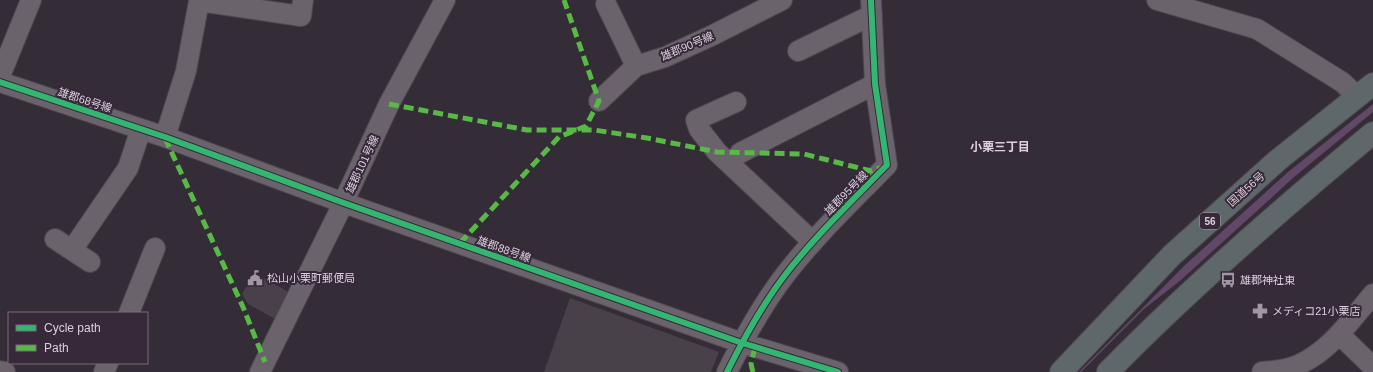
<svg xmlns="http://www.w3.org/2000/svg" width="1373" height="372" viewBox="0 0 1373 372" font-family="Arial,'Noto Sans JP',sans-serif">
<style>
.green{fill:#614866}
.building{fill:#484149}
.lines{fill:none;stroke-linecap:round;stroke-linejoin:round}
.minor-casing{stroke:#4e474f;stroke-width:22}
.highway-casing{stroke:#4e474f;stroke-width:24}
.minor{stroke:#6a636c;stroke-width:20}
.highway{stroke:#5e6769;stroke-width:22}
.quiet{stroke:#58b947;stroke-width:5;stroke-dasharray:10 5;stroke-linecap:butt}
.cycleway-casing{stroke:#37283a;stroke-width:8}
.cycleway{stroke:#33b770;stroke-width:6}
.labels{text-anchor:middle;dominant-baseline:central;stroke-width:4;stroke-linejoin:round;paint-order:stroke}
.shield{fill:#37283a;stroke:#aa9eac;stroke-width:1}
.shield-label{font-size:10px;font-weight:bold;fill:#dbd1dd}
.street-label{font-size:11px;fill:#dbd1dd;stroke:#37283a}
.poi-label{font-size:11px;fill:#dbd1dd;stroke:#37283a;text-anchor:start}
.neighbourhood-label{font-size:12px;font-weight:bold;fill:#dbd1dd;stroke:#37283a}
</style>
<rect width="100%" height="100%" fill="#342c36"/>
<path class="green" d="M1373 104V112L1293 178 1181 280 1144 309 1081 372H1079L1185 265 1288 172Z"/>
<path class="building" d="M254 273 289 292 275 319 248 304 242 294Z
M570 298 719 352 711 372H544Z"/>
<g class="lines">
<g class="minor-casing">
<path id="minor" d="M1157 0 1257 29 1342 82 1357 96
M606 4 636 66
M798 51 872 15
M0 76 31 0
M0 82 165 137 344 203 742 343 838 372
M599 101 636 66 665 57 711 36 782 0
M736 102 696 120 699 129 717 152 813 242
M165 137 186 71 199 1 301 16 303 0
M740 153 875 84
M55 239 90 262
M72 250 128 168 141 129
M129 313 155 248
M1339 334 1373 367
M0 371 5 372
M104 372 108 363
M260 372 338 214 389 104 445 0
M727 372C744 338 762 305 785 275 815 236 852 201 887 165L875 84 871 0
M1262 372C1273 371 1287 370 1298 365 1330 351 1351 320 1373 294"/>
</g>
<g class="highway-casing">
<path id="highway" d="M1061 372 1172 255 1278 160 1373 84
M1108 372C1191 287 1281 209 1373 133"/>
</g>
<use href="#minor" class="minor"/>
<use href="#highway" class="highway"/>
<path class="quiet" d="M389 104 527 130H594L647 138 717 152 804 154 871 171 883 167
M165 138 243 307 265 362
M460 243 559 137 586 126 599 101 564 0
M753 372 751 364 755 347"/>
<g class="cycleway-casing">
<path id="cycleway" d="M0 82 165 137 344 203 742 343 838 372
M727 372C744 338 762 305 785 275 815 236 852 201 887 165L875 84 871 0"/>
</g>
<use href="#cycleway" class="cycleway"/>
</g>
<defs>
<g id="civic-bare" transform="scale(1.2)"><path d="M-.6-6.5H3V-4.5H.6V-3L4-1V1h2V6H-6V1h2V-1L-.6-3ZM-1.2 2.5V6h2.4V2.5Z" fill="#a197a3" stroke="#37283a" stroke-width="2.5" paint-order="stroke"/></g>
<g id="bus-bare" transform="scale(1.2)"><path d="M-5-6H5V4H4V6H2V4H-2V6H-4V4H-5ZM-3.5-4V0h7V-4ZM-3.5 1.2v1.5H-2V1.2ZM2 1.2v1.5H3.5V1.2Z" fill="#a197a3" stroke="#37283a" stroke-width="2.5" paint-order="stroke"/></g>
<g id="pharmacy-bare" transform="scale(1.2)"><path d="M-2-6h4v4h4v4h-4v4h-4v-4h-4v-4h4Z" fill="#a197a3" stroke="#37283a" stroke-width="2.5" paint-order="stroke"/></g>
</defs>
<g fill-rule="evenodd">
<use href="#civic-bare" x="255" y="278"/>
<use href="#bus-bare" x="1228" y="280"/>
<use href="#pharmacy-bare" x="1260" y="311"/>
</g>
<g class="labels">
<rect class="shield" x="1200" y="213" width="20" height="16" rx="3"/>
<g class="shield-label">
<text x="1210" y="221">56</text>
</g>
<g class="street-label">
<text transform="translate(687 46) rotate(-23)">雄郡90号線</text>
<text transform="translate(85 100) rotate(18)">雄郡68号線</text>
<text transform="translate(362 164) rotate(-65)">雄郡101号線</text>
<text transform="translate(1246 189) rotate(-42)">国道56号</text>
<text transform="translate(846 193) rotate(-46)">雄郡95号線</text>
<text transform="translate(504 249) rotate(20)">雄郡88号線</text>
</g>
<g class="poi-label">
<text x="267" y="278">松山小栗町郵便局</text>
<text x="1240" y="280">雄郡神社東</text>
<text x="1272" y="311">メディコ21小栗店</text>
</g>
<g class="neighbourhood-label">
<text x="1000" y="147">小栗三丁目</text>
</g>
</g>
<rect x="8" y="312" width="140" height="52" fill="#37283a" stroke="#796c7b"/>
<rect x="16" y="325" width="20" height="6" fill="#33b770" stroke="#796c7b"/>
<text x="44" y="332" font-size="12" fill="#dbd1dd">Cycle path</text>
<rect x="16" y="345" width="20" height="6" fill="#58b947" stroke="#796c7b"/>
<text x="44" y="352" font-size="12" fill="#dbd1dd">Path</text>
</svg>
